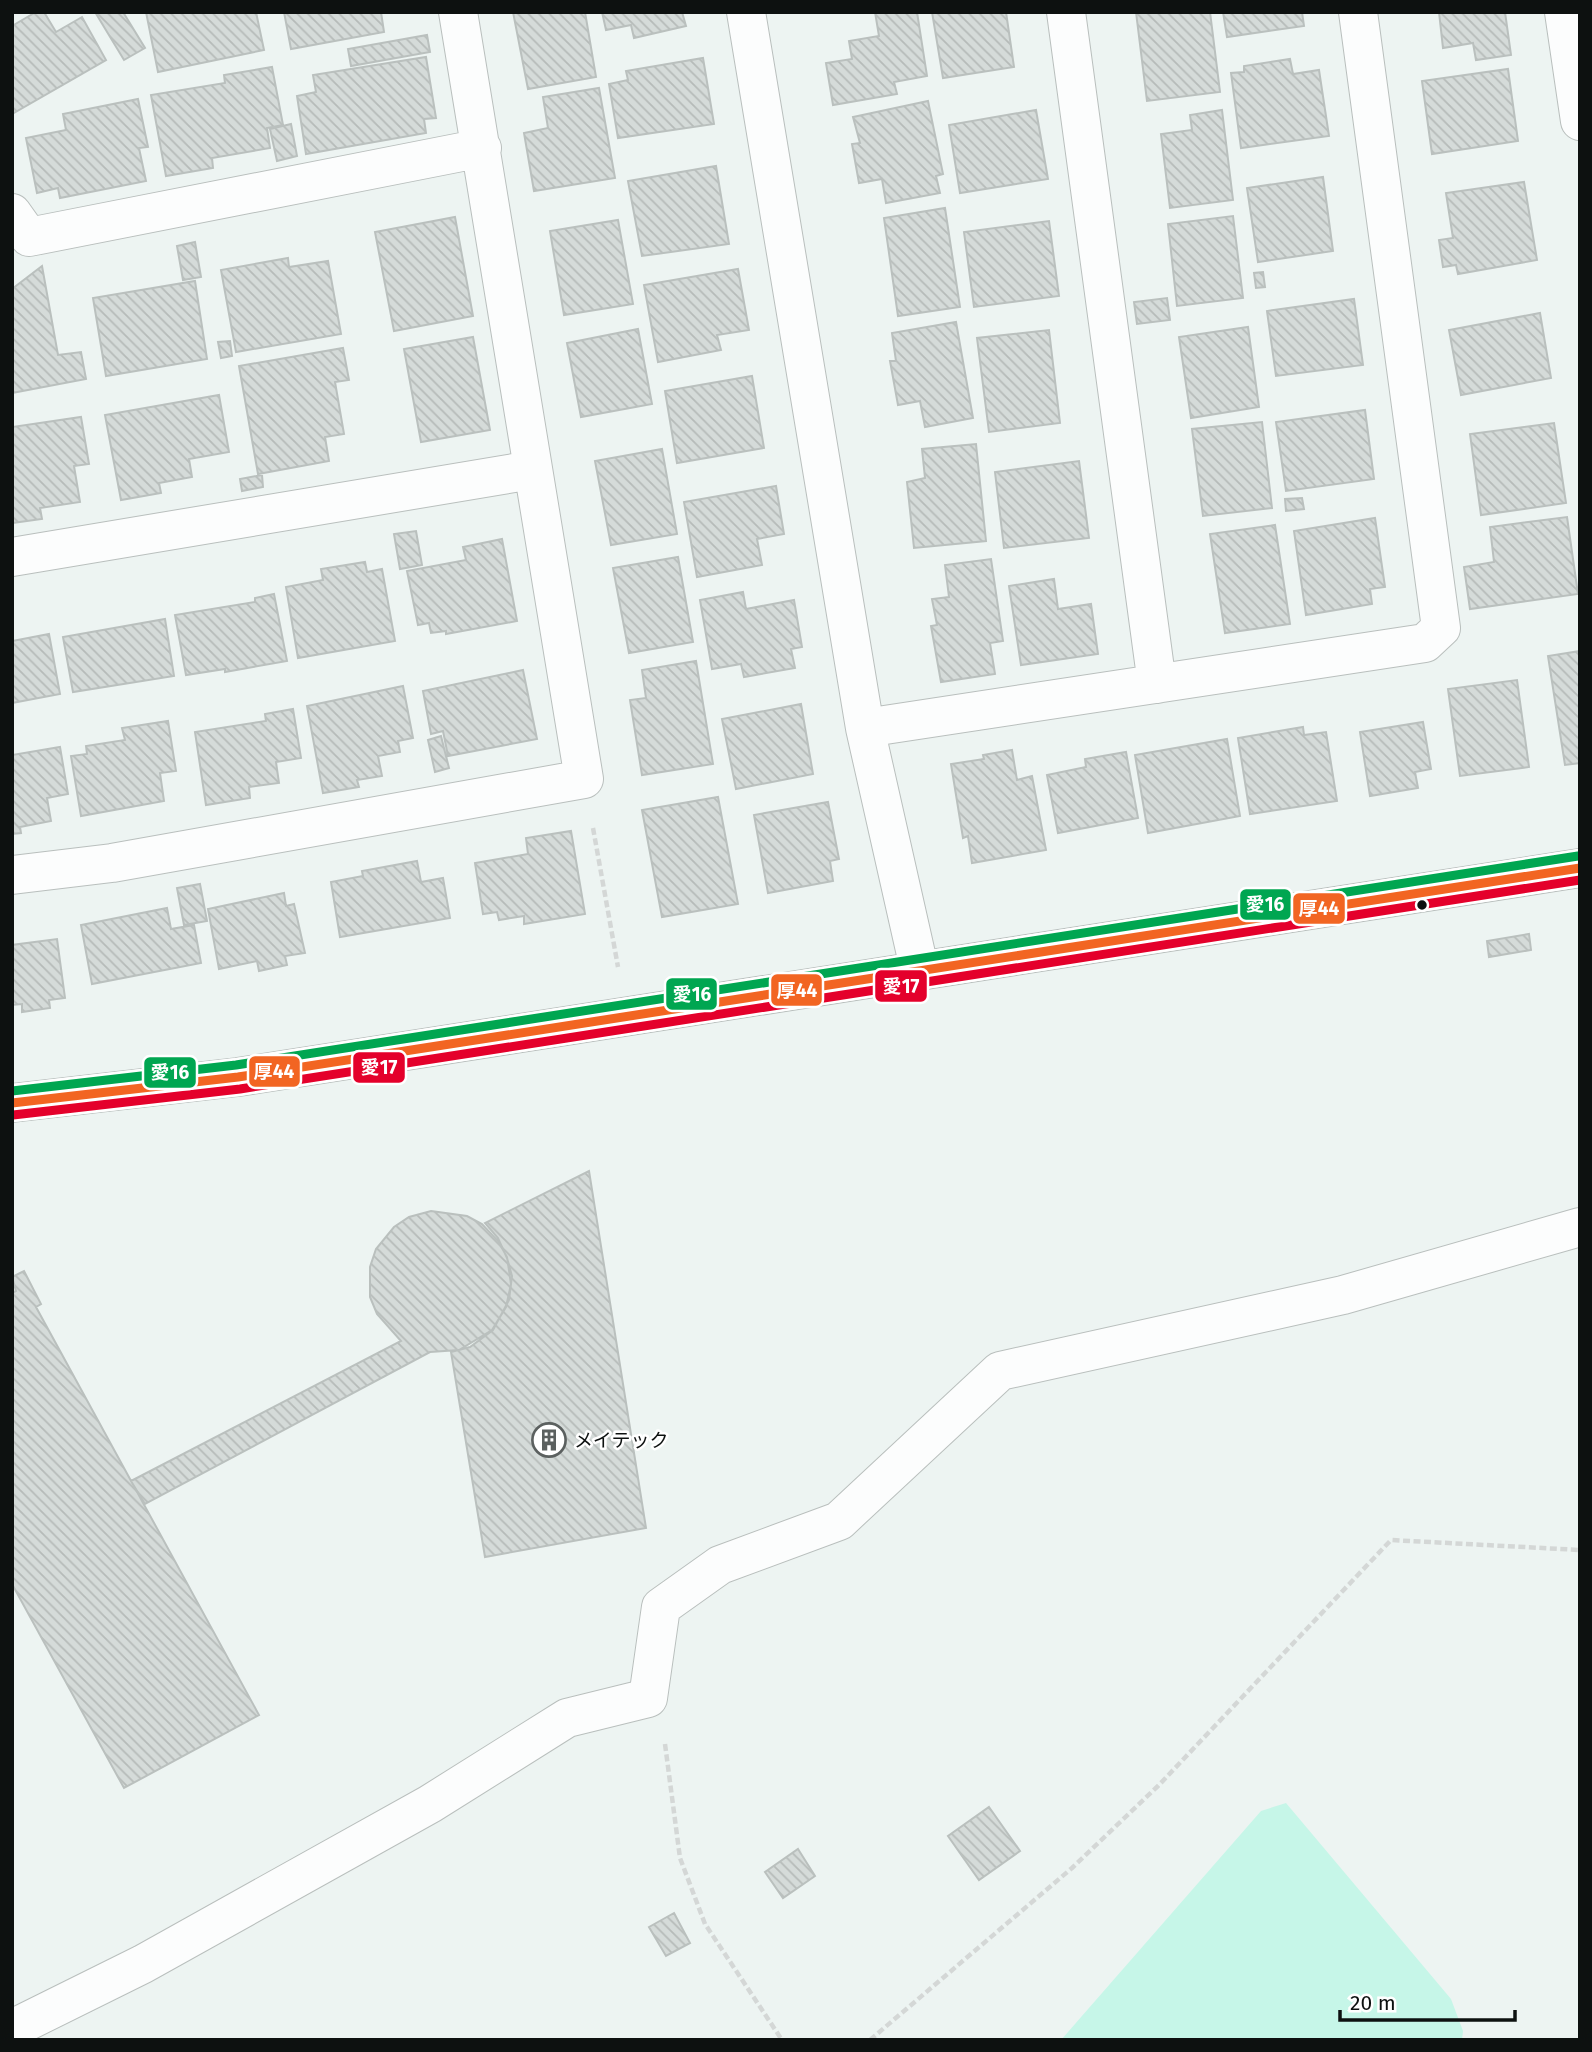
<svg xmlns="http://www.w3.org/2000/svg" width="1592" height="2052" viewBox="0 0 1592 2052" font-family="'Fira Sans','Noto Sans JP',sans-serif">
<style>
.park{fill:#c6f6e8}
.building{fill:url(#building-back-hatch);stroke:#bac0be;stroke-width:2}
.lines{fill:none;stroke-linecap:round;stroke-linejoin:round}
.minor-casing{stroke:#b9bfbd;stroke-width:40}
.tertiary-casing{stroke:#b9bfbd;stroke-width:40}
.path{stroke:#d4d7d6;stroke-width:4.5;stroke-dasharray:7 3.5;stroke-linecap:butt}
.minor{stroke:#fcfdfd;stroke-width:38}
.tertiary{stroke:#fcfdfd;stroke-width:38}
.bus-1-casing{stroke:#fff;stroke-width:14}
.bus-2-casing{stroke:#fff;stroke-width:14}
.bus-3-casing{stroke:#fff;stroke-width:14}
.bus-1{stroke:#f26522;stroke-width:9}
.bus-2{stroke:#e4002b;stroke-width:9}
.bus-3{stroke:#00a651;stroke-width:9}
.bus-dot{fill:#0d1110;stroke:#fff;stroke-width:2.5}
.labels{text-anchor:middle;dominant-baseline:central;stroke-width:5;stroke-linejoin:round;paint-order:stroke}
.poi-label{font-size:19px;fill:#0d1110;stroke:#fff;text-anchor:start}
.line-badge{stroke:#fff;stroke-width:2.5}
.badge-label{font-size:19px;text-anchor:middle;font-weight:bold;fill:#fff}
</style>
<defs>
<pattern id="building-back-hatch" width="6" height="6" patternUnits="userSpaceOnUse" patternTransform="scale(1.75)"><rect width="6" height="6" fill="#d5dbd9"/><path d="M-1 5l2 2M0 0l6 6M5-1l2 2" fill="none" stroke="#b6bbb9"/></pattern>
</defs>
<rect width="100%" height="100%" fill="#edf4f2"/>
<path class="park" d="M1286 1803 1451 1999 1463 2031 1462 2040H1061L1261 1811Z"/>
<path class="building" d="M36 12H44L56 32 82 17 106 60 12 114V26Z
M95 12H123L145 48 124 60Z
M146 12H256L264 50 158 72Z
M284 12H381L384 32 291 49Z
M513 12H585L596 77 528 89Z
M602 12H682L686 26 634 38 631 25 606 30Z
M875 12H917L927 76 894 82 897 94 833 105 826 63 852 59 849 41 879 36Z
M932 12H1006L1014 67 943 78Z
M1136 12H1210L1220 92 1147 101Z
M1223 12H1302L1304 26 1227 37Z
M1439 12H1505L1511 55 1476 60 1473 43 1443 48Z
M427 35 430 52 351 66 348 49Z
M426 57 436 118 424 119 426 133 306 154 297 96 316 92 313 75Z
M703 58 714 124 618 138 609 84 628 80 626 71Z
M1290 59 1293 74 1319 70 1329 136 1241 148 1231 73 1244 72V66Z
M272 67 283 125 267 128 270 148 212 158 213 168 166 176 151 95 225 83 224 75Z
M1508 69 1518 141 1432 154 1422 81Z
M599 88 615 178 534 191 524 133 548 128 543 97Z
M138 99 148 147 139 148 146 181 60 198 58 188 37 193 26 138 66 130 63 114Z
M928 101 943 174 936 176 940 193 886 203 882 179 859 183 852 144 860 143 853 117Z
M1036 110 1048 179 960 193 949 125Z
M1222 110 1233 200 1170 208 1161 134 1192 130 1190 115Z
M291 124 297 156 277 161 270 129Z
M716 166 729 244 642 256 628 181Z
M1323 177 1333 251 1258 262 1247 188Z
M1524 182 1537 260 1458 274 1456 265 1443 267 1439 240 1453 238 1446 193Z
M945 208 960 307 898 316 884 218Z
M1233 216 1243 298 1177 306 1168 224Z
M455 217 473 316 394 331 375 232Z
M618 220 633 304 564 315 550 231Z
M1049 221 1059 296 974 307 964 232Z
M195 242 201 277 183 280 177 246Z
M288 258 289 267 328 261 341 334 236 352 221 270Z
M42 266 58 355 81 352 86 379 12 393V289Z
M738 269 749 330 717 335 721 350 658 362 644 285Z
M1263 272 1265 287 1256 288 1254 273Z
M195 281 207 359 106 376 93 298Z
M1167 298 1170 320 1137 324 1134 302Z
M1354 299 1363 365 1276 376 1267 311Z
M1540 313 1551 378 1461 395 1449 330Z
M956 322 973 418 925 427 920 401 898 405 890 361H896L892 333Z
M1248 327 1259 407 1191 418 1179 337Z
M638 329 652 404 581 417 567 343Z
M1049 330 1060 423 989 432 977 338Z
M473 337 490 430 421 442 404 349Z
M230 341 232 356 221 358 218 342Z
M343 348 349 380 335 382 344 434 325 437 329 461 258 474 239 366Z
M752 376 764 448 677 463 665 391Z
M219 395 229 452 189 459 192 477 159 483 161 493 121 500 105 415Z
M1365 410 1374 479 1286 491 1276 422Z
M81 417 89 464 74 466 80 502 40 508 42 519 12 523V427Z
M1262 422 1272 508 1203 516 1192 429Z
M1554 423 1566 503 1481 515 1470 434Z
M976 444 986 541 914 548 907 482 925 478 922 449Z
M662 449 677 534 611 545 595 461Z
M1079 461 1089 538 1004 548 995 472Z
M262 475 263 487 242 491 240 479Z
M776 486 784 534 757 539 762 565 697 577 684 502Z
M1302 498 1304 509 1286 511 1285 499Z
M1567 517 1578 594 1470 609 1464 567 1494 562 1490 527Z
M1375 518 1385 587 1370 589 1372 604 1306 615 1294 531Z
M1275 525 1290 624 1225 633 1210 534Z
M416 531 422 565 400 569 394 534Z
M502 539 517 621 446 634V631L431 633 429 623 418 625 407 571 466 560 463 547Z
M678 557 693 642 629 653 613 568Z
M991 559 1003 641 990 643 995 674 941 682 931 626 937 625 932 599 949 597 945 565Z
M365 562 367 572 382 569 395 641 298 658 286 587 323 580 321 569Z
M1054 579 1058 609 1091 604 1098 654 1021 665 1009 586Z
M743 592 746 609 794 600 802 647 791 649 795 668 744 677 741 664 712 669 700 600Z
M274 594 287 661 225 672V669L186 675 175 615 255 602V598Z
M165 619 174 676 73 692 63 637Z
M49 634 60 694 12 703V641Z
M1580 651V763L1565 765 1548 656Z
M696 661 713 764 642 775 630 700 646 698 642 670Z
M523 670 537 739 448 756 443 731 431 734 423 691Z
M1517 680 1529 767 1460 776 1448 689Z
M403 686 413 738 398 741 400 752 378 756 382 776 357 780 359 787 323 793 307 706Z
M801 704 813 774 736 789 722 719Z
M293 709 301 758 276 762 279 783 249 787 250 798 206 805 195 732 266 721 265 714Z
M168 721 176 771 160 773 164 801 81 816 71 756 87 754 86 746 125 740 122 728Z
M1423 722 1431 769 1415 772 1418 788 1370 796 1360 732Z
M1303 727 1304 735 1326 732 1337 801 1250 814 1238 738Z
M441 736 449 768 435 772 428 740Z
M1227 739 1240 816 1148 833 1135 755Z
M60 747 68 794 47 798 51 821 20 827 21 833 12 834V755Z
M1012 750 1017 780 1032 776 1046 850 972 863 968 836 963 838 951 764 984 759 983 755Z
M1126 752 1138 818 1058 833 1047 775 1086 767 1085 759Z
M718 797 738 904 662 917 642 810Z
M828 802 839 859 830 861 833 881 768 893 754 815Z
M571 831 585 914 524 924V916L499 920 497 912 483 914 475 863 528 854 526 838Z
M417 861 421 882 443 878 450 918 340 937 331 882 363 876 362 871Z
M200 884 207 921 184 925 177 888Z
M284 893 286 906 294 904 305 953 285 956 287 965 259 971 257 961 219 969 208 909Z
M167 908 171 929 194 925 201 963 92 984 81 925Z
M1529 934 1531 950 1489 957 1487 941Z
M57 939 65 998 49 1000 50 1008 22 1012V1004L12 1005V945Z
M589 1171 646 1528 485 1557 451 1352 470 1347 493 1330 509 1300 512 1276 507 1258 498 1238 485 1223Z
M431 1211 467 1216 482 1224 498 1241 507 1257 511 1284 506 1307 492 1330 459 1350 430 1352 145 1504 131 1481 401 1341 377 1314 370 1297V1267L376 1249 394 1227 409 1217Z
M24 1271 41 1304 36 1307 259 1715 124 1788 12 1584V1293L16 1291 12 1277Z
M989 1807 1020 1851 979 1880 948 1836Z
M798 1849 815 1876 783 1898 765 1872Z
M674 1913 690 1943 666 1956 649 1927Z"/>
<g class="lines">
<g class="minor-casing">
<path id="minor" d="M746 12 865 728 920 972
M1066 12 1157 684
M1564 12 1580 121
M12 213 29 237 482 148
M12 557 532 470
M865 728 1425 643 1441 628 1358 12
M12 875 112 863 584 779 458 12
M12 2036 22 2024 143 1964 430 1804 567 1718 648 1698 661 1607 720 1565 839 1521 1000 1371 1343 1295 1580 1227"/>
</g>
<g class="tertiary-casing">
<path id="tertiary" d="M12 1103 238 1077 1580 868"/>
</g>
<path class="path" d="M593 828 618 967
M665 1744 680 1858 705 1924 782 2040
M870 2040 1072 1868 1158 1786 1391 1540 1580 1550"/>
<use href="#minor" class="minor"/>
<use href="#tertiary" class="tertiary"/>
<g class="bus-1-casing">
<path id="bus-1" d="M12 1103 238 1077 1580 868"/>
</g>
<g class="bus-2-casing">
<path id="bus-2" d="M13 1115 240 1089 1580 880"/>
</g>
<g class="bus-3-casing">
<path id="bus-3" d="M12 1091 236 1065 1578 856"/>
</g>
<use href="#bus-1" class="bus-1"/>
<use href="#bus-2" class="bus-2"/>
<use href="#bus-3" class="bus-3"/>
</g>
<defs>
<g id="building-ring" transform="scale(1.75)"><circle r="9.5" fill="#fff" stroke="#5b605f" stroke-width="1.5"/><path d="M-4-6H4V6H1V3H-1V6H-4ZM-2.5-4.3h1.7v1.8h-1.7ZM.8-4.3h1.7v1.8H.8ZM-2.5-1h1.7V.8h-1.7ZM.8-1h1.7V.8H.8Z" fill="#5b605f"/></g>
</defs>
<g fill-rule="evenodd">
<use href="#building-ring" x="549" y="1440"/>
</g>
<circle class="bus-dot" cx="1422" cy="905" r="6"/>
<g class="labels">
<g class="poi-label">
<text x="574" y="1440">メイテック</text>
</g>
</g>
<g class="line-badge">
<rect x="1239" y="888" width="53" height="33" rx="7" fill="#00a651"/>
<rect x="1292" y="892" width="54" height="33" rx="7" fill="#f26522"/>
<rect x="874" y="969" width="54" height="34" rx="7" fill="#e4002b"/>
<rect x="770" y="973" width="53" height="34" rx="7" fill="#f26522"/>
<rect x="665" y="977" width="53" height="34" rx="7" fill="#00a651"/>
<rect x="352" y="1051" width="54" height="33" rx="7" fill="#e4002b"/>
<rect x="248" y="1055" width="53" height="33" rx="7" fill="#f26522"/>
<rect x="143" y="1056" width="54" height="33" rx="7" fill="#00a651"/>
</g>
<g class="badge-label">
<text x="1265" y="911">愛16</text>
<text x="1319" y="915">厚44</text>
<text x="901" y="993">愛17</text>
<text x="797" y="997">厚44</text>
<text x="692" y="1001">愛16</text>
<text x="379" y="1074">愛17</text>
<text x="274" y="1078">厚44</text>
<text x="170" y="1079">愛16</text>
</g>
<rect width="1592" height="2052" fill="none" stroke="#0d1110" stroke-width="28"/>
<path d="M1340 2010v10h175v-10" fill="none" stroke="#0d1110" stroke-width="3.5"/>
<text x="1350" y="2010" font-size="21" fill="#0d1110" stroke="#ffffff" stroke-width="5" paint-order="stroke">20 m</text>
</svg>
